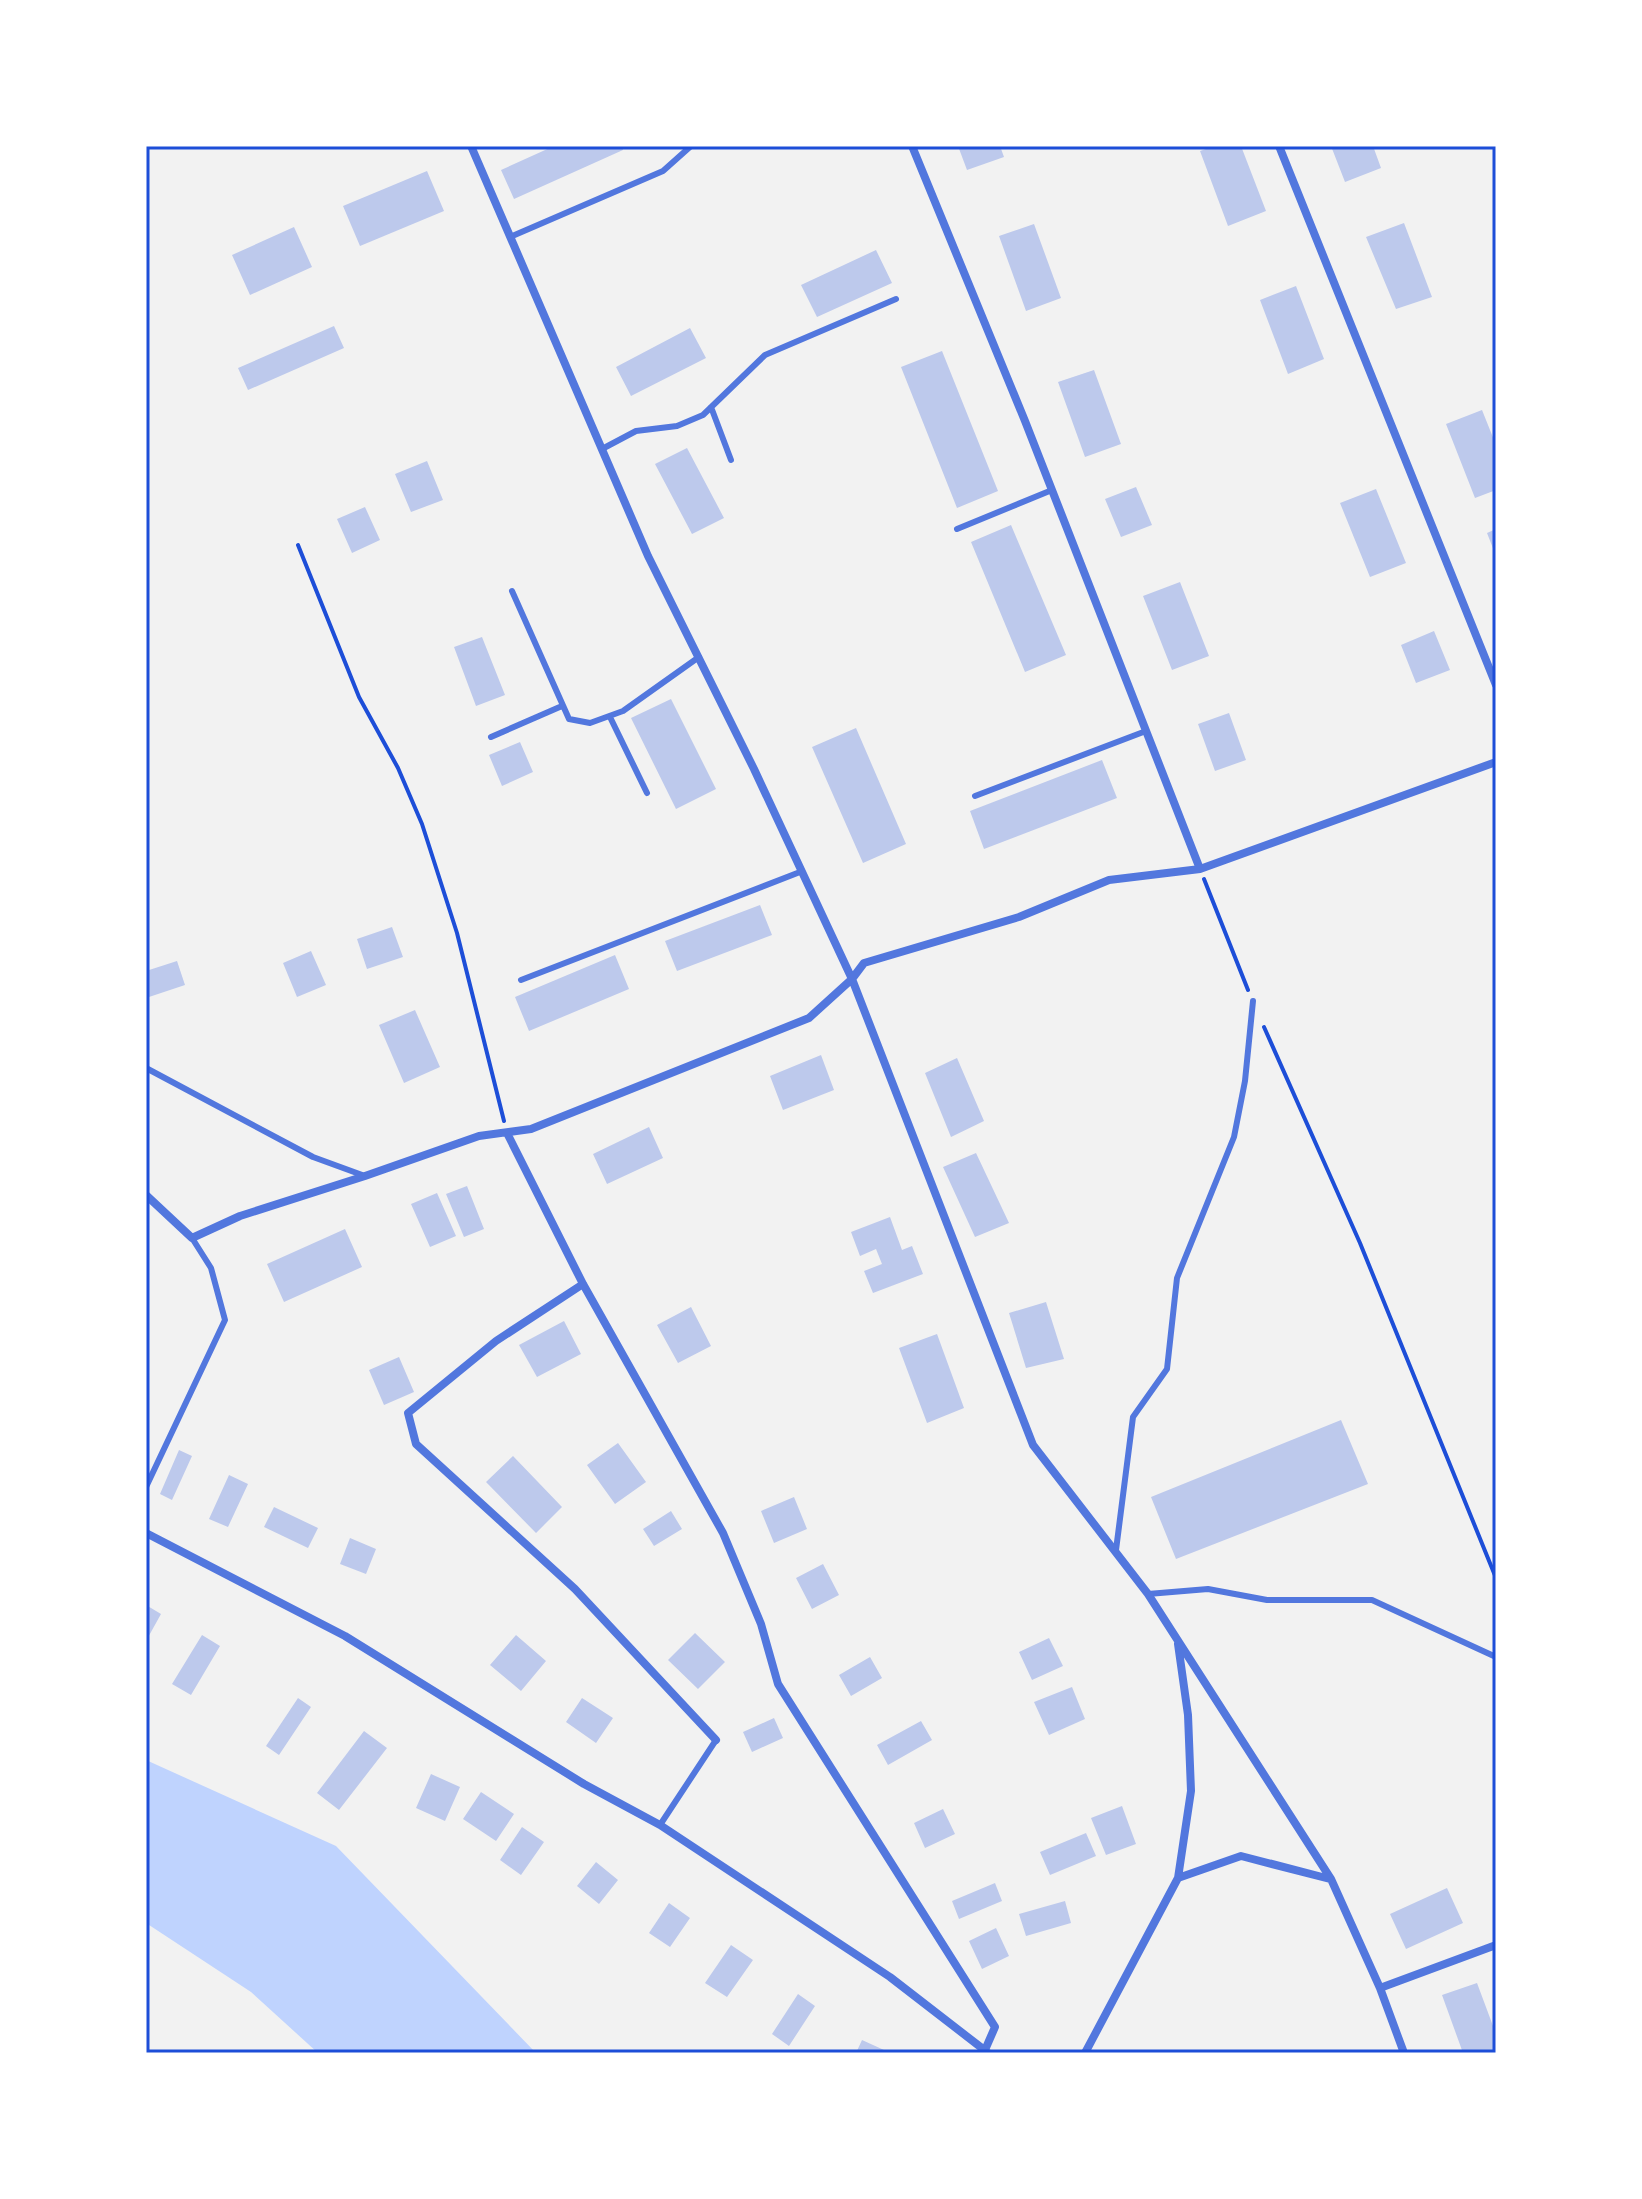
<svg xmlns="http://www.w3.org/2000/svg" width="1642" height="2199" viewBox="0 0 1642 2199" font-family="Montserrat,sans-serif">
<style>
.water{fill:#bfd3fe}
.building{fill:#bdc9ec}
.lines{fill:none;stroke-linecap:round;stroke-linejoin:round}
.path{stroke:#1d4ed8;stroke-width:4}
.service{stroke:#5277de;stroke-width:6}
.minor{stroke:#5277de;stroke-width:8}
.neatline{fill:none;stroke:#1d4ed8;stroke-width:3}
</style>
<rect width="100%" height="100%" fill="#f2f2f2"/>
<path class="water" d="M146 1760 336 1846 536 2053H318L251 1992 146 1923Z"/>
<path class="building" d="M554 146H622L623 150 514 199 501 170Z
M958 146H1000L1004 157 967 170Z
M1215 146H1241L1266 211 1228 226 1200 151Z
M1331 146H1373L1381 168 1345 182Z
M427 171 444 211 360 246 343 206Z
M1404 223 1432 297 1396 309 1366 237Z
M1034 224 1061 298 1026 311 999 236Z
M294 227 312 267 250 295 232 255Z
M876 250 892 283 817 317 801 285Z
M1296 286 1324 359 1288 374 1260 300Z
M334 326 344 348 248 390 238 368Z
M690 328 706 358 631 396 616 367Z
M942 351 998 491 957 508 901 367Z
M1094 370 1121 444 1085 457 1058 382Z
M1482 410 1496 445V490L1475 498 1446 424Z
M687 448 724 518 692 534 655 464Z
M427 461 443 500 411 512 395 474Z
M1136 487 1152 525 1121 537 1105 499Z
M1376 489 1406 563 1370 577 1340 503Z
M365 507 380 540 352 553 337 519Z
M1011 525 1066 655 1025 672 971 542Z
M1496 529V556L1487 533Z
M1180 582 1209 656 1172 670 1143 596Z
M1434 631 1450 670 1416 683 1401 645Z
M482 637 505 695 476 706 454 647Z
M671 699 716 789 676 809 631 718Z
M1229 713 1246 760 1215 771 1198 724Z
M856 728 906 844 863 863 812 747Z
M520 742 533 772 502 786 489 755Z
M1102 760 1117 798 984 849 970 811Z
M760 905 772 935 677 971 665 941Z
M392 927 403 957 367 969 357 939Z
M311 951 326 985 297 997 283 963Z
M615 955 629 989 529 1031 515 997Z
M177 961 185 985 146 998V971Z
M415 1010 440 1067 404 1083 379 1025Z
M821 1055 834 1090 783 1110 770 1076Z
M957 1058 984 1121 951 1137 925 1073Z
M649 1127 663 1158 607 1184 593 1154Z
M976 1153 1009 1223 975 1237 943 1167Z
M467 1186 484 1229 464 1237 446 1194Z
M437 1193 456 1236 430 1247 411 1204Z
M890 1217 902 1250 912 1246 923 1274 873 1293 864 1271 882 1264 876 1249 860 1256 851 1232Z
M345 1229 362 1267 284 1302 267 1264Z
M1046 1302 1064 1359 1026 1368 1009 1313Z
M691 1307 711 1346 678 1363 657 1325Z
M564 1321 581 1354 537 1377 519 1345Z
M937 1334 964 1408 927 1423 899 1348Z
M399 1357 414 1392 384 1405 369 1370Z
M1341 1420 1368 1484 1176 1559 1151 1497Z
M618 1443 646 1482 615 1504 587 1465Z
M179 1450 192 1456 172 1500 160 1494Z
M513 1456 562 1507 536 1533 486 1482Z
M229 1475 248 1484 228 1527 209 1519Z
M794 1497 807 1529 774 1543 761 1511Z
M274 1507 318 1528 308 1548 264 1527Z
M671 1511 682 1529 654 1546 643 1529Z
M350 1538 376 1549 366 1574 340 1564Z
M823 1564 839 1595 812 1609 796 1578Z
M146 1605 161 1614 146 1641Z
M695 1633 725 1662 698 1689 668 1660Z
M202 1635 220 1646 191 1695 172 1684Z
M516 1635 546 1661 521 1691 490 1665Z
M1049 1638 1063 1666 1032 1680 1019 1652Z
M870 1657 882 1678 851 1696 839 1675Z
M1072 1687 1085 1719 1049 1735 1034 1702Z
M298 1698 311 1707 279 1755 266 1746Z
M582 1698 613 1718 596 1743 566 1722Z
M774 1718 783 1738 752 1752 743 1732Z
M921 1721 932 1740 888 1765 877 1745Z
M364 1731 387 1748 339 1810 317 1793Z
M431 1774 460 1787 445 1821 416 1808Z
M481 1792 514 1814 496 1841 463 1819Z
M1122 1806 1136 1844 1106 1855 1091 1818Z
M943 1809 955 1834 925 1848 914 1823Z
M522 1827 544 1842 521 1875 500 1860Z
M1086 1833 1096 1856 1050 1875 1040 1852Z
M596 1862 618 1880 599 1904 577 1886Z
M995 1883 1002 1901 959 1919 952 1901Z
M1447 1888 1463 1923 1406 1949 1390 1914Z
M1065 1901 1071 1923 1026 1936 1019 1914Z
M669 1903 690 1918 670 1947 649 1933Z
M996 1928 1009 1956 982 1969 969 1941Z
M731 1945 753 1960 727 1997 705 1983Z
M1477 1983 1496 2034V2053H1463L1442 1995Z
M798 1994 815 2006 789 2046 772 2034Z
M862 2040 884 2050 883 2053H856Z"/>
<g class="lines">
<path class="path" d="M298 545 359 697 398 768 422 824 457 933 504 1121
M1204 879 1248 990
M1264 1027 1360 1243 1496 1578"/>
<path class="service" d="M510 237 663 171 691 146
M711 407 731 460
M602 449 636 431 677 426 703 415 765 355 896 299
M957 529 1052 490
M512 591 569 719 590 723 623 711 699 657
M610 717 647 793
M491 737 562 706
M975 796 1146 731
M521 980 800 872
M146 1068 313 1157 365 1176
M146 1487 225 1320 211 1268 192 1238
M1116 1550 1133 1417 1167 1369 1177 1278 1234 1137 1245 1081 1253 1001
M1148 1594 1208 1589 1267 1600H1372L1496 1657
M660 1825 716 1740"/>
<path class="minor" d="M471 146 648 556 754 769 852 979 1033 1445 1148 1594 1331 1879 1380 1988 1404 2053
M912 146 1025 421 1200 869
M1279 146 1496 685
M507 1133 583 1284 723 1533 761 1624 778 1684 995 2027 985 2050
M146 1195 192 1238 240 1216 365 1176 479 1136 531 1129 809 1018 852 979 864 963 1019 917 1109 880 1200 869 1496 762
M583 1284 496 1341 408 1413 416 1444 575 1589 716 1740
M146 1533 345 1636 584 1784 660 1825 890 1977 987 2052
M1178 1644 1188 1715 1191 1791 1178 1878 1241 1856 1330 1879
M1380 1988 1496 1945
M1085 2053 1178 1878"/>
</g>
<rect width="1642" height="2199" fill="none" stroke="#ffffff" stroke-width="296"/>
<rect x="148" y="148" width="1346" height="1903" class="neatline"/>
</svg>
